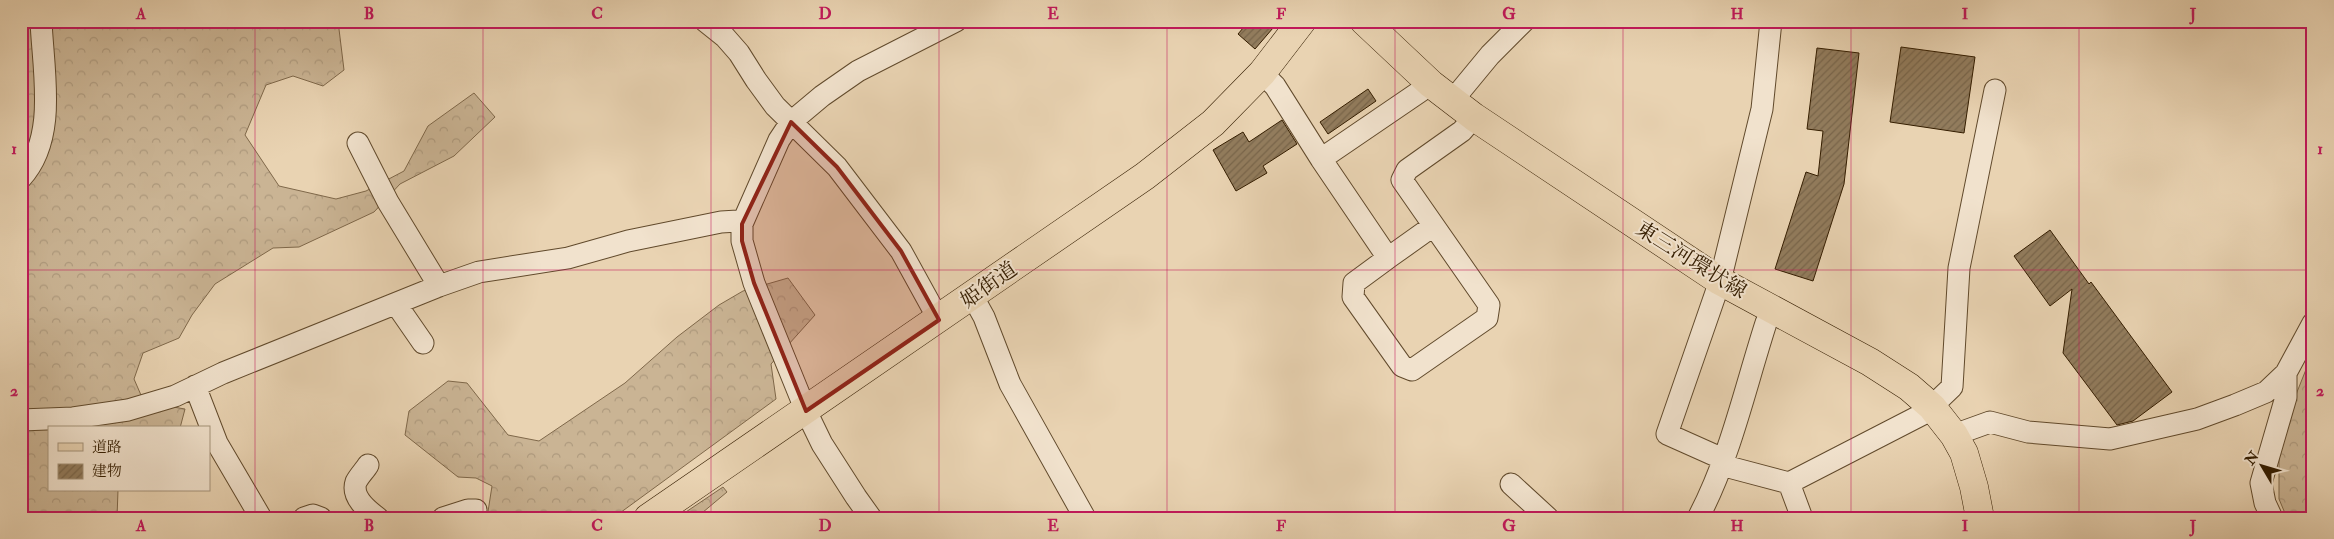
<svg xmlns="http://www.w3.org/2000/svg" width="2334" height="539" viewBox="0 0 2334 539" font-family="'IM FELL Double Pica','Noto Serif JP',serif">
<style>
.forest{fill:url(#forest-crowns);stroke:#7f684a}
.building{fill:url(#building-hatch);stroke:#341d00}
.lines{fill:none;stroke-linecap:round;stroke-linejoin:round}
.minor-casing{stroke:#614a2c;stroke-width:23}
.major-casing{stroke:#341d00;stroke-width:29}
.highway-casing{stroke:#341d00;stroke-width:29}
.minor{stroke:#f1e2cd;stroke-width:21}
.major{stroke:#e9d3b2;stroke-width:28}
.highway{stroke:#e9d3b2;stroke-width:28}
.marked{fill:#8f2418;fill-opacity:0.2;stroke:#8f2418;stroke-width:4;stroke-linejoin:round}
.grid{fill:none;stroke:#c2185b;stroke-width:1;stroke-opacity:0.55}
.labels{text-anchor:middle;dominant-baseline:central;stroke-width:4;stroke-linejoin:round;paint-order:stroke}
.street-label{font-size:21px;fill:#341d00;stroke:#f1e2cd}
.neatline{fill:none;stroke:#c2185b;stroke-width:2}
.grid-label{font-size:16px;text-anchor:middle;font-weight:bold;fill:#c2185b}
</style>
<defs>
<pattern id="forest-crowns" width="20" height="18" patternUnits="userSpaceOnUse" patternTransform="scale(1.25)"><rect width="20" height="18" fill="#cab494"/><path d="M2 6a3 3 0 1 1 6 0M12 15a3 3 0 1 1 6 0" fill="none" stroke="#ae9a7e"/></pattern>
<pattern id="building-hatch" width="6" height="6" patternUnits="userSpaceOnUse" patternTransform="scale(1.25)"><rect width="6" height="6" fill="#927c5d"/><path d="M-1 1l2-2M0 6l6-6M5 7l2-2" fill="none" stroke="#78654a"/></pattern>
</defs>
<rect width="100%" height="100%" fill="#e9d3b2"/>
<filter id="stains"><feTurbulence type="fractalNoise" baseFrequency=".004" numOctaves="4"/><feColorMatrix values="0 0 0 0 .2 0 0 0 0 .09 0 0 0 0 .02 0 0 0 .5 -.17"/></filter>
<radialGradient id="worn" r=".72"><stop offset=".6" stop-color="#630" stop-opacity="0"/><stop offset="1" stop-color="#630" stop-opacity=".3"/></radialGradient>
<path class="forest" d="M21 21H338L344 70 323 86 293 76 266 85 245 135 279 186 336 199 366 191 404 171 428 126 474 93 495 117 454 156 400 184 374 212 299 247 273 248 215 284 192 315 179 338 143 353 134 379 144 402 185 409 180 428H49V490H118L117 518H21Z
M788 278 815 315 771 364 776 399 613 518H487L492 486 476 478 458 477 405 435 409 411 448 381 467 383 508 435 539 441 625 383 677 337 719 305 743 291Z
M2313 352V518H2287L2279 499V455L2297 392Z
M723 487 727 492 696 518H677Z"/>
<path class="building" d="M1249 21H1265L1273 28 1255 49 1238 34Z
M1901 47 1975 57 1964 133 1890 122Z
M1817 48 1859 53 1844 184 1813 281 1775 269 1806 172 1818 176 1823 131 1807 129Z
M1368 89 1376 101 1328 134 1320 122Z
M1282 120 1297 144 1263 166 1267 173 1236 191 1213 150 1243 132 1249 142Z
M2050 230 2089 284 2091 282 2172 392 2133 421 2117 425 2063 353 2072 289 2050 306 2014 256Z"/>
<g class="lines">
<g class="minor-casing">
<path id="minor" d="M705 21 725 37 739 53 756 80 775 106 837 167 901 251 939 320
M1262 73 1275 86 1321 159 1388 258 1433 226
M1452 101 1490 55 1524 21
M358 143 388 202 439 286
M1321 159 1431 84
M21 178C58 138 43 71 41 21
M1388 258 1354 283 1353 297 1402 366 1412 370 1487 318 1489 305 1402 180 1407 170 1462 131 1474 117
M973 297 984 317 1010 384 1085 518
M396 304 423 343
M195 386 217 443 261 518
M21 420 73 418 128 410 175 396 223 373 439 286 479 272 568 258 628 241 721 222 738 221 742 224
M1954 435 1990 422 2028 432 2110 439 2197 419 2235 405 2266 392 2286 373
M1723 459 1667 434 1720 281 1762 109 1771 21
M368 465C365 470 359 476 356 482 351 497 367 510 378 518
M1721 465 1789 483 1925 413 1952 387 1959 268 1995 90
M1789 483 1802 518
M1511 484 1548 518
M304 518 313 515 321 518
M443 518 468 510H476L474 518
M871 518 856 497 822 444 806 411 754 283 742 241V224L779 140 791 122 822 96 858 71 956 21
M1698 518C1730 458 1745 388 1766 323L1773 309
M2272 518 2265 503 2261 483 2286 397V373L2313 323"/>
</g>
<g class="major-casing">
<path id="major" d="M1364 21 1431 84 1474 117 1720 281 1870 362 1909 387 1932 407 1954 435 1964 453 1974 487 1980 518"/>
</g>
<g class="highway-casing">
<path id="highway" d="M648 518 1145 176 1213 123 1262 73 1302 21"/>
</g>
<use href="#minor" class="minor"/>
<use href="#major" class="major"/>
<use href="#highway" class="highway"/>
</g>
<path class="marked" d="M791 122 837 167 901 251 939 320 806 411 754 283 742 241V224Z"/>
<path class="grid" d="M255 21V518M483 21V518M711 21V518M939 21V518M1167 21V518M1395 21V518M1623 21V518M1851 21V518M2079 21V518M21 270H2313"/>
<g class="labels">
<g class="street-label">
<text transform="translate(1691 260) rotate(32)">東三河環状線</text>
<text transform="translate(989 285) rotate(-35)">姫街道</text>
</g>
</g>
<rect width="2334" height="539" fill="none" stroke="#e9d3b2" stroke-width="55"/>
<rect x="48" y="426" width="162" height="65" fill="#f1e2cd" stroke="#a5937b"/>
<rect x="58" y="443" width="25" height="8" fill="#e9d3b2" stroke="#a5937b"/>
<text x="92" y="452" font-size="15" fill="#341d00">道路</text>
<rect x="58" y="464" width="25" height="15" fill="url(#building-hatch)" stroke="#a5937b"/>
<text x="92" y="476" font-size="15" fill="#341d00">建物</text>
<g transform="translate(2262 466) rotate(308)" stroke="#f1e2cd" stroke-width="4" paint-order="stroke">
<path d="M0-4L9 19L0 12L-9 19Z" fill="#341d00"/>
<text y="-8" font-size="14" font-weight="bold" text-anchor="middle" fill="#341d00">N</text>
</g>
<rect x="28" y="28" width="2278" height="484" class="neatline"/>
<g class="grid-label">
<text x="141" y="19">A</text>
<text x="369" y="19">B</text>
<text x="597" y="19">C</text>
<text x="825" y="19">D</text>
<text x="1053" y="19">E</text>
<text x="1281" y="19">F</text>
<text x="1509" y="19">G</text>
<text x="1737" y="19">H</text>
<text x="1965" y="19">I</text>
<text x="2193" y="19">J</text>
<text x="14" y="154">1</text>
<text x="2320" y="154">1</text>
<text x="14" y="396">2</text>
<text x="2320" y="396">2</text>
<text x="141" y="531">A</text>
<text x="369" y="531">B</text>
<text x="597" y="531">C</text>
<text x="825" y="531">D</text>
<text x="1053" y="531">E</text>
<text x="1281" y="531">F</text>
<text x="1509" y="531">G</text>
<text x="1737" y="531">H</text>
<text x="1965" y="531">I</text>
<text x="2193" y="531">J</text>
</g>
<rect width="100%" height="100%" filter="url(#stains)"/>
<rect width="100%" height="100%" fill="url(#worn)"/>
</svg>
